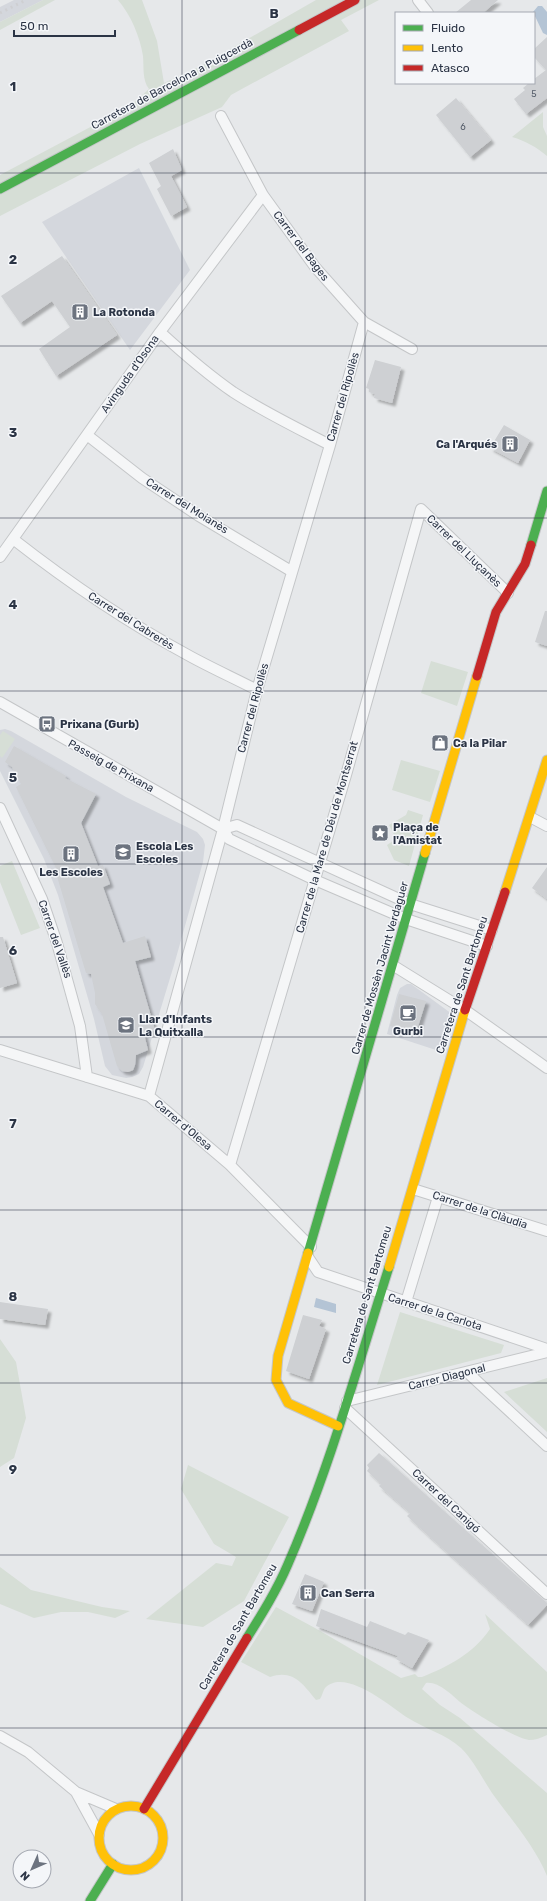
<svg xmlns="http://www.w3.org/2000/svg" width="547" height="1901" viewBox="0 0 547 1901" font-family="Rubik,sans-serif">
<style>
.built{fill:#d4d7dd}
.green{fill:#d6ded6}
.water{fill:#b4c4d5}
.building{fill:#ced0d3;filter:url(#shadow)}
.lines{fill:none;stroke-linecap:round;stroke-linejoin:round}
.street-casing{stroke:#c4c6c8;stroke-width:12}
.fast-casing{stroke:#c4c6c8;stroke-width:11}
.slow-casing{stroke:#c4c6c8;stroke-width:11}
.jam-casing{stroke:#c4c6c8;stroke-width:11}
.street{stroke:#f5f6f7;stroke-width:10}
.fast{stroke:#4caf50;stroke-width:9}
.slow{stroke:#ffc107;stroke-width:9}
.jam{stroke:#c62828;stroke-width:9}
.rail{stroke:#cecfd2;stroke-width:3;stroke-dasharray:2 4;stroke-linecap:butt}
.grid{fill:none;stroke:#2b3445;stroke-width:1;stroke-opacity:0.55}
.labels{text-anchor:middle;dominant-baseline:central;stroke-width:3;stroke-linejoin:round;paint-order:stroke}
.number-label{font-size:9px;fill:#545c69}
.street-label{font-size:11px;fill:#2b3445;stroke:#f4f6f9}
.poi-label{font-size:11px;font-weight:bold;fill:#2b3445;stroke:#f4f6f9;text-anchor:start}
.grid-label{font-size:13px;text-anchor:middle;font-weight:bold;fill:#2b3445;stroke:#f4f6f9;stroke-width:3;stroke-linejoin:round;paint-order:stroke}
</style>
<defs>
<filter id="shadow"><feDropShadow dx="3.5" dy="3.5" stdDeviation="1" flood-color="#0004"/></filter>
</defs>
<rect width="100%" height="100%" fill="#e6e8ea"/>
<path class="built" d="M14 0H43L0 22V7Z
M139 168 190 270 130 350 42 222Z
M5 729 11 731 126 797 197 832 203 839 205 845 203 862 174 965 143 1067 139 1074 132 1077 126 1078 112 1075 105 1066 94 1019 58 895 44 859 0 771V730Z
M407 984H411L452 1014 439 1051 387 1034 397 995 400 988Z"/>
<path class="green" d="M43 0H55L0 30V22Z
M118 0H142L157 41 164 83 199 67 316 0H379L341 20 349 31 240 90 231 95 222 107 140 144 0 216V175L130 106 149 89C142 80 144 67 143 56 140 37 131 15 118 0Z
M543 112V127L547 136V156C536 147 526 141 512 137Z
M431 661 468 672 457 706 421 693Z
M3 731 15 739 2 758 0 756V735Z
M401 760 440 771 430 802 392 790Z
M408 810 423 815 409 866 394 860 387 845 396 839 389 825 406 815Z
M12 861 40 928 21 935 0 882V866Z
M400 1312 504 1345 501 1353 377 1385Z
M0 1339 16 1362 26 1418 14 1458 0 1467Z
M547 1378V1432L504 1392Z
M188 1465 289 1517 244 1601 203 1627 146 1619 216 1563 232 1566 236 1557 214 1544 181 1489Z
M0 1567 31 1590 102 1607 130 1611 115 1618 88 1612H61L34 1618 0 1604Z
M276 1607 315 1628 401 1678 415 1674 418 1677H422C449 1666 473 1654 490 1629L485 1614 547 1672V1735C541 1738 535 1740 529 1740 514 1738 473 1712 460 1702 452 1695 438 1681 426 1683L422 1689 440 1705 460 1718 547 1793V1876C536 1848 510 1818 492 1793 482 1778 474 1761 461 1748 446 1734 425 1729 408 1718 391 1707 345 1667 325 1688 323 1691 322 1696 320 1699L316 1700C303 1684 293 1669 270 1677L241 1662Z"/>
<path class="water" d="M538 6H542L547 12V35L543 33 533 12Z
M316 1298 336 1304V1313L314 1307Z"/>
<path class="building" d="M471 0H498L483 13H455Z
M547 37V98L526 114 514 99 525 90 523 88 529 83H534V79L546 70 534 57V49Z
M456 98 491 140 470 157 436 115Z
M173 149 182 170 171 176 187 207 171 216 157 189 161 186 149 163Z
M62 256 117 335 56 376 39 349 70 327 52 301 20 323 1 296Z
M375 360 401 367 392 403 374 398 375 394 369 392V389L366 388Z
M504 425 530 440 518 463 490 448Z
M545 611H547V646L535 642Z
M14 746 66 776 65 778 96 794 81 823 98 866 103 865 110 884 103 887 123 943 145 936 151 957 135 961 155 1030 144 1034 148 1050 136 1055 135 1065 133 1070 128 1072 122 1071 117 1066 102 1014 95 1004V993L91 974 86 973 56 873 58 872 16 787 21 784 12 767 5 762Z
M547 867V899L532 888Z
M0 937H3L17 983 0 988Z
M399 994 426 1001 416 1033 390 1026Z
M0 1302 48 1309 45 1325 0 1319Z
M303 1315 322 1320 319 1326 326 1329 309 1379 286 1371Z
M379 1453 547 1603V1605L528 1625 432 1539 407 1516 410 1513 379 1486 381 1484 367 1471 369 1468 367 1465Z
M305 1574 324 1582 312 1611 292 1604Z
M321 1609 367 1627 370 1621 405 1635 408 1632 429 1640 412 1668 396 1659 398 1656 316 1626Z"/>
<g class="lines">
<g class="street-casing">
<path id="street" d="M418 0 428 13
M221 116 263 195 315 267 364 322 412 349
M160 332C183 353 207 374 233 392 264 412 297 428 330 445
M87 435 142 478 199 516 291 571
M13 539C68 582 125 621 186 654 209 667 234 678 257 690
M0 557 160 332 263 195
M0 702 223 829 229 839 315 880 406 919 487 946
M0 808 42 899 57 943 80 1026 87 1077
M530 817 547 826
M223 829 237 825 410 904 492 930
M394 966 465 1010 547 1068
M0 1050 149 1096 230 1165 311 1247
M149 1096 223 829 257 690 330 445 364 322
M230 1165 346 775 421 509 508 593
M413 1189 547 1231
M308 1257 318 1272 547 1349
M406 1302 438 1197
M467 1372 547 1446
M347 1401 547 1352
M345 1408 547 1594
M0 1736 28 1752 76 1792 116 1809
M76 1792 99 1834"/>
</g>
<g class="fast-casing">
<path id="fast" d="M0 189 299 30
M531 545 547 491
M308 1253 425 853
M247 1638C262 1614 277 1590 288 1564 329 1470 358 1365 389 1267
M90 1901 113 1864"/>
</g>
<g class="slow-casing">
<path id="slow" d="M425 853 477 676
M505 892 547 760
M308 1253 278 1356 276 1380 288 1403 338 1426
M389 1267 465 1010
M99 1838a32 32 0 1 1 64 0a32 32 0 1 1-64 0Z"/>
</g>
<g class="jam-casing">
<path id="jam" d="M299 30 355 0
M477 676 496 612 525 564 531 545
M465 1010 505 892
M144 1809 247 1638"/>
</g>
<use href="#street" class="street"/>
<use href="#fast" class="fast"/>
<use href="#slow" class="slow"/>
<use href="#jam" class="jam"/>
<path class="rail" d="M0 13 26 0"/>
</g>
<path class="grid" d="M182 0V1901M365 0V1901M0 173H547M0 346H547M0 518H547M0 691H547M0 864H547M0 1037H547M0 1210H547M0 1383H547M0 1555H547M0 1728H547"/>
<defs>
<g id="building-square" transform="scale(0.9)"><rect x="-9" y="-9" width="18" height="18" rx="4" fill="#6c737f" stroke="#f4f6f9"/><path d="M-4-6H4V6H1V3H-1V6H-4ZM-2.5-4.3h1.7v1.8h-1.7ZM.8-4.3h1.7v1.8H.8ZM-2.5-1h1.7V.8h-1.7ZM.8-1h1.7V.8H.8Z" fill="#fff"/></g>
<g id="bus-square" transform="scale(0.9)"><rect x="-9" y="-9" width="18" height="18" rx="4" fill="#6c737f" stroke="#f4f6f9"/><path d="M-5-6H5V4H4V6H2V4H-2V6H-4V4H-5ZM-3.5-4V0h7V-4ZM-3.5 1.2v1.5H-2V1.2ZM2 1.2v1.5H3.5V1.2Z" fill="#fff"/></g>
<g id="shop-square" transform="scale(0.9)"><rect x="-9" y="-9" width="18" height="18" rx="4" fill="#6c737f" stroke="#f4f6f9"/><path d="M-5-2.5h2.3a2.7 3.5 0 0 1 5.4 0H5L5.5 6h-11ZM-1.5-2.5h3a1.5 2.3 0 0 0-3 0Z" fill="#fff"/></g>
<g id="sight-square" transform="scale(0.9)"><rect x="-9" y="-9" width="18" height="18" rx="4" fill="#6c737f" stroke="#f4f6f9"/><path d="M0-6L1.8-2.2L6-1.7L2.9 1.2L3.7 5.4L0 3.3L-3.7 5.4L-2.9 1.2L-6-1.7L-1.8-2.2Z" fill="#fff"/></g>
<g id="school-square" transform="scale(0.9)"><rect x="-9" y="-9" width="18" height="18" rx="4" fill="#6c737f" stroke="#f4f6f9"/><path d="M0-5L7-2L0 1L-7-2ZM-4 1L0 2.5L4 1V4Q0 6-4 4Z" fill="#fff"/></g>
<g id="cafe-square" transform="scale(0.9)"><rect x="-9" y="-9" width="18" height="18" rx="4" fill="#6c737f" stroke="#f4f6f9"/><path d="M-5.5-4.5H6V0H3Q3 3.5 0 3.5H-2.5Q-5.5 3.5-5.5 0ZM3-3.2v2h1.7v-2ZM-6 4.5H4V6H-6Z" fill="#fff"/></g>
</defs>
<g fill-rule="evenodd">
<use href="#building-square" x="80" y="312"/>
<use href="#building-square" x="510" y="444"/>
<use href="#bus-square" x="47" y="724"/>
<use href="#shop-square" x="440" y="743"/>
<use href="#sight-square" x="380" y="833"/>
<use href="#school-square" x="123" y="852"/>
<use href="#building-square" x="71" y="854"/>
<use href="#cafe-square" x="408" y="1013"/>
<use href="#school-square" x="126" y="1025"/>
<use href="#building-square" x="308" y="1593"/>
</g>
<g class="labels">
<g class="number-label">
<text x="534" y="94">5</text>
<text x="463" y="127">6</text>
</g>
<g class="street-label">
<text transform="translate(172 84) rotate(-28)">Carretera de Barcelona a Puigcerdà</text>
<text transform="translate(301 246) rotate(53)">Carrer del Bages</text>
<text transform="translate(130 374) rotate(-55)">Avinguda d'Osona</text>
<text transform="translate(343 397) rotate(-74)">Carrer del Ripollès</text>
<text transform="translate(187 506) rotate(32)">Carrer del Moianès</text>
<text transform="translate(464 551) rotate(44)">Carrer del Lluçanès</text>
<text transform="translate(131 621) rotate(32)">Carrer del Cabrerès</text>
<text transform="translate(253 708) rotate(-75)">Carrer del Ripollès</text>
<text transform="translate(111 766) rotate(29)">Passeig de Prixana</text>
<text transform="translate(327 837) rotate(-74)">Carrer de la Mare de Déu de Montserrat</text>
<text transform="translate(55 939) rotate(71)">Carrer del Vallès</text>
<text transform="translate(380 968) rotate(-74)">Carrer de Mossèn Jacint Verdaguer</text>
<text transform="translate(462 985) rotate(-72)">Carretera de Sant Bartomeu</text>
<text transform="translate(183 1125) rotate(40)">Carrer d'Olesa</text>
<text transform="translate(480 1210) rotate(18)">Carrer de la Clàudia</text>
<text transform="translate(367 1295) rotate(-73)">Carretera de Sant Bartomeu</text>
<text transform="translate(435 1312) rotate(18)">Carrer de la Carlota</text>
<text transform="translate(447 1377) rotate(-14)">Carrer Diagonal</text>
<text transform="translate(446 1501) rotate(43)">Carrer del Canigó</text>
<text transform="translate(238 1627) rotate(-60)">Carretera de Sant Bartomeu</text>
</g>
<g class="poi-label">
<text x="93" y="312">La Rotonda</text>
<text x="497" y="444" text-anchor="end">Ca l'Arqués</text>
<text x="60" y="724">Prixana (Gurb)</text>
<text x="453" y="743">Ca la Pilar</text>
<text x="393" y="827">Plaça de<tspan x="393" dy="13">l'Amistat</tspan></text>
<text x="136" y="846">Escola Les<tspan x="136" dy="13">Escoles</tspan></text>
<text x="71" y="872" text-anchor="middle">Les Escoles</text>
<text x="139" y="1019">Llar d'Infants<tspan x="139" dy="13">La Quitxalla</tspan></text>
<text x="408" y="1031" text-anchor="middle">Gurbi</text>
<text x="321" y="1593">Can Serra</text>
</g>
</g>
<g class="grid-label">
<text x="274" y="18">B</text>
<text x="13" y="91">1</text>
<text x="13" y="264">2</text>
<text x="13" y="437">3</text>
<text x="13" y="609">4</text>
<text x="13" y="782">5</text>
<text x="13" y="955">6</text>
<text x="13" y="1128">7</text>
<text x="13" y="1301">8</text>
<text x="13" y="1474">9</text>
</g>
<rect x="395" y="12" width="140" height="72" fill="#f4f6f9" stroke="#a4a8b1"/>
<rect x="403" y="25" width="20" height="6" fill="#4caf50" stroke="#a4a8b1"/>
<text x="431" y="32" font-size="12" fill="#2b3445">Fluido</text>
<rect x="403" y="45" width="20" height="6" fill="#ffc107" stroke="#a4a8b1"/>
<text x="431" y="52" font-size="12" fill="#2b3445">Lento</text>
<rect x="403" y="65" width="20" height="6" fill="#c62828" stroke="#a4a8b1"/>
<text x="431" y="72" font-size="12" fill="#2b3445">Atasco</text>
<g transform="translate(32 1869) rotate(225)"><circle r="19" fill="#f4f6f9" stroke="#a4a8b1"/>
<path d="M0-3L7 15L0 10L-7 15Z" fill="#6c737f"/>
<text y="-6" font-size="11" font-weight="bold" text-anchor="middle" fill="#2b3445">N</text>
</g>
<path d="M14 30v6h101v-6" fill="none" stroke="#2b3445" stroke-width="2"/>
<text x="20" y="30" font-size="12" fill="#2b3445" stroke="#f4f6f9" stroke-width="3" paint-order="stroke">50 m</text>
</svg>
